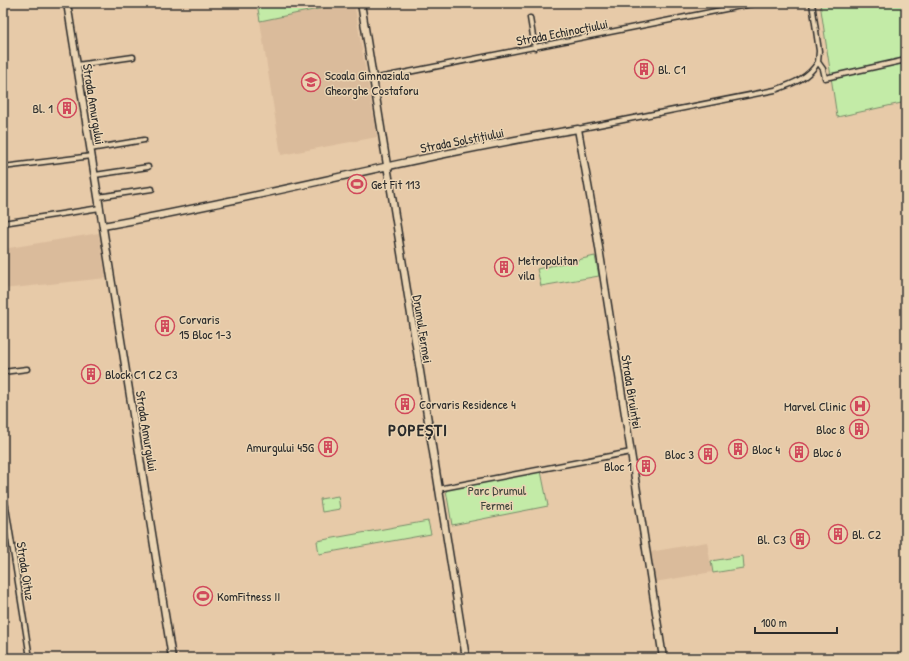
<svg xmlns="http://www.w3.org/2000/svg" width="909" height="661" viewBox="0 0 909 661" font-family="'Patrick Hand',sans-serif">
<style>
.built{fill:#dabb9b}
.green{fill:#c3eba7;stroke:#778b69}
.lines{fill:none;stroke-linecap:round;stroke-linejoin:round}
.street-casing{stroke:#2b2b2b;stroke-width:7}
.secondary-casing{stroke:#2b2b2b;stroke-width:9}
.street{stroke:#ead4b3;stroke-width:4}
.secondary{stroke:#ead4b3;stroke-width:6}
.labels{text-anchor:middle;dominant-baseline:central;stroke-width:3;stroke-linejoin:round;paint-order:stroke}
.street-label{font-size:13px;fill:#2b2b2b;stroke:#ead4b3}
.poi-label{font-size:13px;fill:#2b2b2b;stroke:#ead4b3;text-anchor:start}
.park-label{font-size:13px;fill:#42483e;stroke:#ead4b3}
.district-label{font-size:17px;font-weight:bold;letter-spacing:1px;fill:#2b2b2b;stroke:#ead4b3}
</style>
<rect width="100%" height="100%" fill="#e7caa8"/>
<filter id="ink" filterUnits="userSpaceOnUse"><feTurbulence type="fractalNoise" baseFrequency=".025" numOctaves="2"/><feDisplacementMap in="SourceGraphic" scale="8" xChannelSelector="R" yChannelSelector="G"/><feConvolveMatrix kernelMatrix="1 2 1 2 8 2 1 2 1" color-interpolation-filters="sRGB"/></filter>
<g filter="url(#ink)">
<path class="built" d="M347 3H354L377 137 281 155 260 21Z
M99 233 106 278 3 289V249Z
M707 542 712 572 655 582 650 552Z"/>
<path class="green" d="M257 3H347L260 21Z
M820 3H906V102L837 117Z
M595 256 599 276 541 286 537 269Z
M541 471 548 506 452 525 446 490Z
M338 496 340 509 322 512 320 499Z
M428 521 431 534 319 554 317 541Z
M742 556 743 568 713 573 711 561Z"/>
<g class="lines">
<g class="street-casing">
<path id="street" d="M812 3 819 51 818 62 823 69 825 78 906 60
M530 18 535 48
M77 65 133 57
M373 79 756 3
M578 129 775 90C792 84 809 78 818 62
M90 149 144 140
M3 167 92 156
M95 175 148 167
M98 197 152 189
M3 223 100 208
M3 372 27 369
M3 488 30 658
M438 489 631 452"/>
</g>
<g class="secondary-casing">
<path id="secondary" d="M67 3 172 658
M361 3 466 658
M103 226C262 198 418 155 578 129L597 235 663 658"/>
</g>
<use href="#street" class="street"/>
<use href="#secondary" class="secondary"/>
</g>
</g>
<defs>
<g id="building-ring" transform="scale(1)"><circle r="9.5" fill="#ead4b3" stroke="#d1495b" stroke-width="1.5"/><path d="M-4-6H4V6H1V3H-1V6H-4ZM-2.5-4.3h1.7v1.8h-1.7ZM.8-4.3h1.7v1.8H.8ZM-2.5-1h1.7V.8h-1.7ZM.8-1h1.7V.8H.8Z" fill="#d1495b"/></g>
<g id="school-ring" transform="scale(1)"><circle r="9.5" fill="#ead4b3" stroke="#d1495b" stroke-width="1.5"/><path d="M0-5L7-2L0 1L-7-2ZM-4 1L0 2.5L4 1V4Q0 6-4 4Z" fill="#d1495b"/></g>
<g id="stadium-ring" transform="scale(1)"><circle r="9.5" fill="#ead4b3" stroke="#d1495b" stroke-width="1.5"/><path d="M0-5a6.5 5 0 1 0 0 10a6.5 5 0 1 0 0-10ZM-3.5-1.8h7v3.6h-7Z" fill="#d1495b"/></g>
<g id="hospital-ring" transform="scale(1)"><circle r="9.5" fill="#ead4b3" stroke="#d1495b" stroke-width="1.5"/><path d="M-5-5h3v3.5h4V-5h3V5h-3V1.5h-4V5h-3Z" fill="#d1495b"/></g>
</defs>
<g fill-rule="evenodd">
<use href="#building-ring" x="644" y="69"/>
<use href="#school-ring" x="311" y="82"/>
<use href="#building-ring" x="67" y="108"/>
<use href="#stadium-ring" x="357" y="184"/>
<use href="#building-ring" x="504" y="267"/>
<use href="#building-ring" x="165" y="326"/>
<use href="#building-ring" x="91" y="374"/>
<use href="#building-ring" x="405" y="404"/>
<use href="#hospital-ring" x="860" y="406"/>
<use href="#building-ring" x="859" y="429"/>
<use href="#building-ring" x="328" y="447"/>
<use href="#building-ring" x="738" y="449"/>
<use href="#building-ring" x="799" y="452"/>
<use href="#building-ring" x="708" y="454"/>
<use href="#building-ring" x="646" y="466"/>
<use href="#building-ring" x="838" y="534"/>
<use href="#building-ring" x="800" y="539"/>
<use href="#stadium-ring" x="203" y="596"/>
</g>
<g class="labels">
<g class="street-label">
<text transform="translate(562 32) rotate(-11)">Strada Echinocțiului</text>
<text transform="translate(94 104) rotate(81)">Strada Amurgului</text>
<text transform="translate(462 140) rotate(-11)">Strada Solstițiului</text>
<text transform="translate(423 329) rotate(81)">Drumul Fermei</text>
<text transform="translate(632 392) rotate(81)">Strada Biruinței</text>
<text transform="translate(147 431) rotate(81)">Strada Amurgului</text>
<text transform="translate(26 571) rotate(81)">Strada Oituz</text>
</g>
<g class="poi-label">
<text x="658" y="69">Bl. C1</text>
<text x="325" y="75">Scoala Gimnaziala<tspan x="325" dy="15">Gheorghe Costaforu</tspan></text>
<text x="53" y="108" text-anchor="end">Bl. 1</text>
<text x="371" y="184">Get Fit 113</text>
<text x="518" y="260">Metropolitan<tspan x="518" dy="15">vila</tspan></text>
<text x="179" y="319">Corvaris<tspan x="179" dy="15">15 Bloc 1-3</tspan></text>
<text x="105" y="374">Block C1 C2 C3</text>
<text x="419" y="404">Corvaris Residence 4</text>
<text x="846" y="406" text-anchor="end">Marvel Clinic</text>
<text x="845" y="429" text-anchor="end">Bloc 8</text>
<text x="314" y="447" text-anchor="end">Amurgului 45G</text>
<text x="752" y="449">Bloc 4</text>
<text x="813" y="452">Bloc 6</text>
<text x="694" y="454" text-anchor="end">Bloc 3</text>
<text x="632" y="466" text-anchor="end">Bloc 1</text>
<text x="852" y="534">Bl. C2</text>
<text x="786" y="539" text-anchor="end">Bl. C3</text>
<text x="217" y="596">KomFitness II</text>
</g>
<g class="park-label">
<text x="497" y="490">Parc Drumul<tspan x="497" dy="15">Fermei</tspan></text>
</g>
<g class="district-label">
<text x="418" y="429">POPEȘTI</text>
</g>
</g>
<rect width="909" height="661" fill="none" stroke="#ead4b3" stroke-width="16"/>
<rect x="8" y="8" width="893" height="645" fill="none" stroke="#2b2b2b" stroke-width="1.5" filter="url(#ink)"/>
<path d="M755 627v6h82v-6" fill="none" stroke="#2b2b2b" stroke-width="2"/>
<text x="761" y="627" font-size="12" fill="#2b2b2b" stroke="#ead4b3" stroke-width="3" paint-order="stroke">100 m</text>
</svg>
